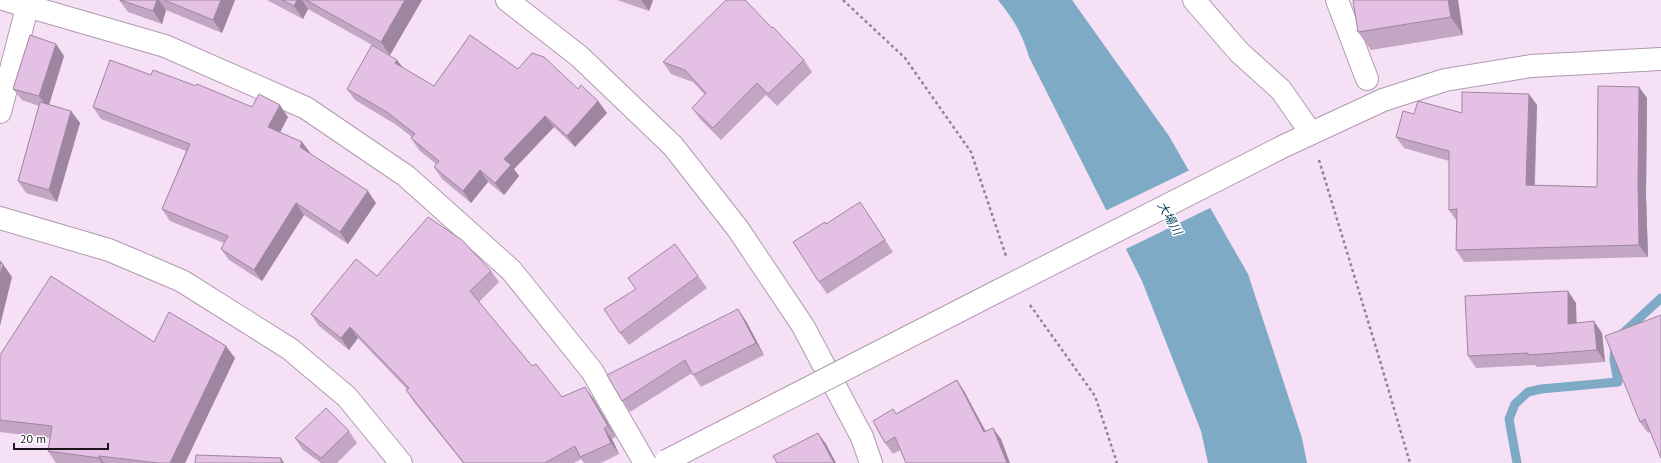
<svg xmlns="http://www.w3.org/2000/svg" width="1661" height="463" viewBox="0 0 1661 463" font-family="'PT Sans','Noto Sans JP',sans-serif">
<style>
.water{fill:#7eaac5}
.pier{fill:#f6e0f6}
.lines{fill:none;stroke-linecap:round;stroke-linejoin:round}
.stream{stroke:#7eaac5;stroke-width:9}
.street-casing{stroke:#af9aaf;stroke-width:24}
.path{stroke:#928393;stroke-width:2.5;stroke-dasharray:3 3;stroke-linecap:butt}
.street{stroke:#fff;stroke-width:22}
.street-bridge-casing{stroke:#af9aaf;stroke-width:24;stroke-linecap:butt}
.street-bridge{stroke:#fff;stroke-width:22}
.wall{fill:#c3a5c4}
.shaded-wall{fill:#9f86a0}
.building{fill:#e3c0e4;stroke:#9f86a0}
.labels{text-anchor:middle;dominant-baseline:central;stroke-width:3;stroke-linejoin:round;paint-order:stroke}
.water-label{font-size:12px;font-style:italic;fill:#07425e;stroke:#fff}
</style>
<rect width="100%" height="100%" fill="#f6e0f6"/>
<path class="water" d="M998 0H1072L1169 136 1248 274 1302 438 1307 463H1208L1201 431 1142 281 1029 57C1022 33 1014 20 998 0Z"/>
<path class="pier" d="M1190 170 1212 207 1124 250 1105 211Z"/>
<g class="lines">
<path class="stream" d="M1621 335 1661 298
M1517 463 1509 419 1515 404 1528 392 1541 389 1618 382 1614 360 1615 346"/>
<g class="street-casing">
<path id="street" d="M6 0 165 46 306 108 406 176 511 270 592 371 645 463
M507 0 579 56 673 146 738 229 803 326 862 437 871 463
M1194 0 1239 52 1281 90 1311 133
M1337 0 1367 79
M0 112 29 0
M0 218 109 250 182 281 290 349 347 397 401 463
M998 291 1284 146 1383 100 1445 80 1531 66 1661 59"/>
</g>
<path class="path" d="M843 0 905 58 971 152 1006 256
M1319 160 1378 354 1410 463
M1030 305 1095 396 1117 463"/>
<use href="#street" class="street"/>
<g class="street-bridge-casing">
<path id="street-bridge" d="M666 461 998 291"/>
</g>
<use href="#street-bridge" class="street-bridge"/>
</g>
<path class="wall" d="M119 0H235L222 33 166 10 162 24 128 12Z
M267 0H422L390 55 308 9 303 19Z
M617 0H653L649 11Z
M1353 0H1458L1463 35 1371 50 1358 32Z
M772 28 804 60 812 72 777 106 766 95 721 140 700 119 692 108 705 95 693 82 671 74 663 62Z
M56 44 64 56 49 105 71 111 80 123 57 202 26 193 18 181 39 106 22 100 13 89Z
M397 60 403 68 434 86 518 69 578 89 598 101 607 113 575 147 554 127 514 169 519 176 504 195 488 182 471 203 442 179 434 167 436 164 419 150 411 138 412 137 395 124 355 100 347 89Z
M151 75 196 86 252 107 288 117 280 132 302 142 311 154 376 203 348 244 304 215 262 281 229 260 221 249 224 243 170 221 162 209 186 151 101 119 93 107Z
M1639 87 1647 98 1646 195 1648 257 1464 262 1456 250V220L1449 210V161L1404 148 1396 137 1414 114 1462 113 1537 105 1535 185 1597 187Z
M868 214 893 252 827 294 819 282 826 224Z
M491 271 499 282 479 302 532 366 562 397 593 398 616 437 612 439 619 454 601 463H584L581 459 574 463H463L414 402 406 390 407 389 358 338 349 350 319 326 311 314 377 276Z
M698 276 707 288 629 345 620 333Z
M1576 303V323L1602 333 1605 362 1537 367 1535 365 1476 368 1468 356Z
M1661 315 1650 432 1648 433 1640 422Z
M746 321 764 355 701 387 692 373 630 412 622 401Z
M154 342 235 358 185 463H56L48 451 50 438 0 432V355Z
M957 380 964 391 985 431 1001 439 900 450 893 454 885 443 896 414Z
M349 431 357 443 337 463H321L303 450 295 438Z"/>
<path class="shaded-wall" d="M157 0H159L166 10 162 24 153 11Z
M221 0H235L222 33 213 20Z
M297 0H302L308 9 303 19 294 6Z
M405 0H422L390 55 381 42Z
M641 0H653L649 11Z
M1448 0H1458L1463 35 1451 17Z
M56 44 64 56 48 108 39 96Z
M397 60 406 72 395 63Z
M1639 87 1647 98 1646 195 1648 257 1639 245 1638 183Z
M1529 94 1537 105 1534 197 1526 185Z
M598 101 607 113 575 147 567 136Z
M280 105 288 117 277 138 268 127Z
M71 111 80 123 57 202 49 190Z
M545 116 554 127 514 169 519 176 504 195 495 183 504 159Z
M302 142 311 154 300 147Z
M480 170 488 182 471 203 463 191Z
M368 191 376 203 348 244 340 232Z
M296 203 304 215 262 281 254 270Z
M0 260 12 277 0 326Z
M1568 291 1576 303 1577 336 1568 324Z
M738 309 746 321 764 355 756 343Z
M1594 321 1602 333 1605 362 1597 350Z
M350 327 358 338 349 350 341 338Z
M226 346 235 358 185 463H170Z
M957 380 964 391 992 443 984 432Z
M585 387 593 398 616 437 608 426Z
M604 428 612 439 619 454 611 443Z
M993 428 1001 439 1010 463H1007Z
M818 433 826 444 836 463H834Z
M99 456 104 463H102L99 458Z
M281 458 284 463H281Z"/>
<path class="building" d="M120 0H157L153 11Z
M164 0H221L213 20Z
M282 0H297L294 6Z
M306 0H405L381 42Z
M726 0H745L772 28 773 27 804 60 768 94 757 83 713 128 692 108 706 93 685 70 663 62Z
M1353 0H1448L1451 17 1358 32Z
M30 35 56 44 39 96 13 89Z
M470 35 518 69 532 53 544 57 578 89 581 85 598 101 567 136 545 116 504 159 511 165 495 183 480 170 463 191 434 167 439 161 411 138 415 134 387 112 347 89 372 45 397 60 395 63 434 86Z
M110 60 151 75 153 70 196 86 197 84 252 107 259 94 280 105 268 127 302 142 300 147 368 191 340 232 296 203 254 270 221 249 228 236 162 209 190 144 93 107Z
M1598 86 1639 87 1638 183 1639 245 1456 250 1457 209 1449 210V151L1396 137 1403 111 1414 114 1418 101 1462 113V92L1529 94 1526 185 1597 187Z
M40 102 71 111 49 190 18 181Z
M860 202 885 240 819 282 793 242 825 222 826 224Z
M428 217 462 240 491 271 470 291 532 366 536 364 562 397 585 387 608 426 604 428 611 443 580 457 575 446 545 463H464L406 390 409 388 350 327 341 338 311 314 356 259 377 276Z
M675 244 698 276 620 333 604 309 636 289 628 278Z
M0 263 3 264 0 275Z
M51 276 154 342 169 312 226 346 170 463H158L99 456V458L48 451 52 426 0 420V355Z
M1568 291V324L1594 321 1597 350 1528 355V353L1468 356 1465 296Z
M738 309 756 343 693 375 685 360 622 401 607 375Z
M1661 315V458L1645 419 1640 422 1605 336Z
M957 380 984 432 993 428 1007 463H906L895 437 885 443 873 421 893 409 896 414Z
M326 408 349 431 321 458 295 438Z
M818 433 834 463H777L773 456Z
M196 455 281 458V463H195Z"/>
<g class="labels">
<g class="water-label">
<text transform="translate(1170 218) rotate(60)">大場川</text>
</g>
</g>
<path d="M14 443v6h94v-6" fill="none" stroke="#1c151d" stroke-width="2"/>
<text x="20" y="443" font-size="12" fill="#1c151d" stroke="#ffffff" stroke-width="3" paint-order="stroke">20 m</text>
</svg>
